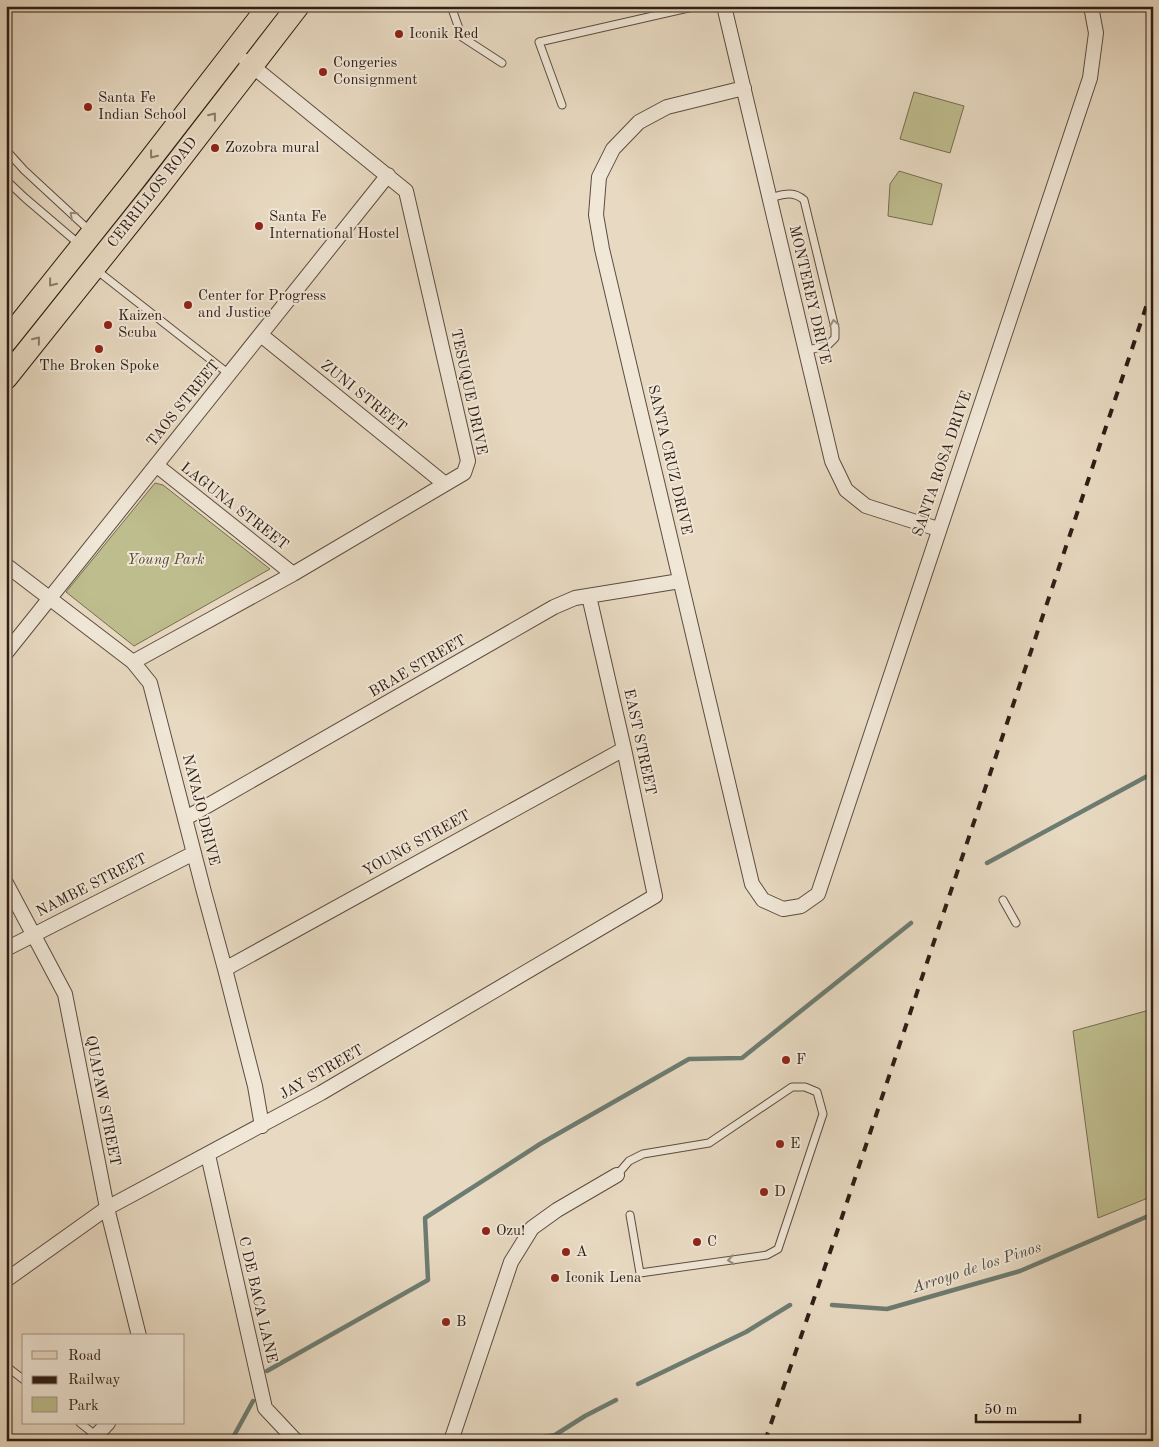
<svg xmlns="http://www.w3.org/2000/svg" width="1159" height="1447" viewBox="0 0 1159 1447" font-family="'Old Standard TT',serif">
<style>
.green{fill:#bebd8e;stroke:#766d51}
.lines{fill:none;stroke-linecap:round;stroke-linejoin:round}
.stream{stroke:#6d7c72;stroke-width:4.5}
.lane-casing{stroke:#5d4c40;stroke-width:9}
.street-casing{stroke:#5d4c40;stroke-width:16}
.primary-casing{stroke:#2f1d14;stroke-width:24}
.lane{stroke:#f0e7d7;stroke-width:7}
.street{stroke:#f0e7d7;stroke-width:14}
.primary{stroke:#e8dac2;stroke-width:22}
.rail{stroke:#2f1d14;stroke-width:4;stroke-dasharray:9 9;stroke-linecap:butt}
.oneway{stroke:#8c7c6b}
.oneway2{stroke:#998c7f}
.poi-dot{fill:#8f2418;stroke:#f0e7d7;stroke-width:2}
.labels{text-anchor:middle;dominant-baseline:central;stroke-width:4;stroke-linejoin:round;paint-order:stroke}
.poi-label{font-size:15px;fill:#2f1d14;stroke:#f0e7d7;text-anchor:start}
.street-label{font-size:15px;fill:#2f1d14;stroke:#f0e7d7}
.park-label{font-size:15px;font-style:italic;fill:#5a4d39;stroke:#f0e7d7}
.water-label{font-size:16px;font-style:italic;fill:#4e4c43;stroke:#f0e7d7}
</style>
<rect width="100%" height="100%" fill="#e8dac2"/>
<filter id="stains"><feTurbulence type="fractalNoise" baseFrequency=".004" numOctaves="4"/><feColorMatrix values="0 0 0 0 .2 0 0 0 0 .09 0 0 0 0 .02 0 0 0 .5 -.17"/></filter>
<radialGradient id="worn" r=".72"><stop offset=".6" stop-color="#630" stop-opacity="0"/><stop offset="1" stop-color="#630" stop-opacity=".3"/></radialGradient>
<path class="green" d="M914 92 964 106 950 153 900 139Z
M899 171 942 184 932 225 888 216 890 184Z
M155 483 163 485 270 569 134 646 66 592Z
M1153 1009V1196L1098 1218 1073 1031Z"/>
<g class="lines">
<path class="stream" d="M987 863 1153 773
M832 1305 887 1309 1020 1271 1153 1214
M267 1371 428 1280 425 1218 540 1144 689 1059 742 1058 911 923
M638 1384 746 1332 790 1305
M231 1441 253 1401
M522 1441 555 1435 585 1416 616 1400"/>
<g class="lane-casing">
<path id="lane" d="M451 6 462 37 502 63
M562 105 539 42 697 6
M6 150 24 170 90 231
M6 180 25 198 79 244
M769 198C783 195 792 190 804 200L835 328V338L828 345 805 351
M95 269 229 374
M1003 900 1016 923
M617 1175 629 1161 643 1154 709 1143 792 1087H805L817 1092 823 1114 778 1249 767 1255 640 1273 630 1215
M6 1366 24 1380
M80 1423 103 1441"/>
</g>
<g class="street-casing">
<path id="street" d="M724 6 832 461 846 490 866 506 938 529
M744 88 667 107 639 122 613 149 599 177 596 215 602 249 752 884 763 900 783 909 801 906 818 894 1090 78 1096 33 1091 6
M261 335 445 484
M156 465 293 574
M6 565 133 662 150 683 204 892 225 969 255 1086 262 1126
M6 653 388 175
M133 662 293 574 464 473 468 461 406 191 246 61
M186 818 554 607 575 598 680 581
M6 883 65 994 107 1208 139 1336
M6 949 194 853
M225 969 624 749
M208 1155 265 1408 296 1441
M6 1280 107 1208 321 1093 655 896 624 749 589 596
M91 1441 108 1423
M451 1441 511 1262 532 1228 557 1210 617 1175"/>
</g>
<g class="primary-casing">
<path id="primary" d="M6 341 132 183 269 6
M6 378 156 190 298 6"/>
</g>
<use href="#lane" class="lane"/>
<use href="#street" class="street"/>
<use href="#primary" class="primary"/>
<path class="rail" d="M765 1441 839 1226 1153 286"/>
</g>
<defs><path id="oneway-chevron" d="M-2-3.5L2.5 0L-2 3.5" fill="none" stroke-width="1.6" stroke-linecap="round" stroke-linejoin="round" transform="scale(1.25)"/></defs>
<g class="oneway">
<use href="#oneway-chevron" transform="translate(213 116) rotate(-52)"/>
<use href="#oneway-chevron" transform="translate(153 155) rotate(128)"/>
<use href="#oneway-chevron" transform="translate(52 283) rotate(129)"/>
<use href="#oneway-chevron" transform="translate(37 340) rotate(-51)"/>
</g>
<g class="oneway2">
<use href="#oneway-chevron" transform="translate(73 215) rotate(-137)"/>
<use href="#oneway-chevron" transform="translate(834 323) rotate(-100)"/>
<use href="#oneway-chevron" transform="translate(731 1260) rotate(172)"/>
</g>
<g class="poi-dot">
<circle cx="399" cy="34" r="5"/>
<circle cx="323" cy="72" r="5"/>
<circle cx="88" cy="107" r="5"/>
<circle cx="215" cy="148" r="5"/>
<circle cx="259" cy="226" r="5"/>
<circle cx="188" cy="305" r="5"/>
<circle cx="108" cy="325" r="5"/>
<circle cx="99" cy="349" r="5"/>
<circle cx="786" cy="1060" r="5"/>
<circle cx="780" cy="1144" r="5"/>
<circle cx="764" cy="1192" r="5"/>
<circle cx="486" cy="1231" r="5"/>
<circle cx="697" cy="1242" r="5"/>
<circle cx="566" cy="1252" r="5"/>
<circle cx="555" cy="1278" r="5"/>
<circle cx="446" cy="1322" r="5"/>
</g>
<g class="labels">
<g class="poi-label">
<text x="409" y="34">Iconik Red</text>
<text x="333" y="63">Congeries<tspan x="333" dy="17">Consignment</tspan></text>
<text x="98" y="98">Santa Fe<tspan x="98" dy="17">Indian School</tspan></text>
<text x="225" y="148">Zozobra mural</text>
<text x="269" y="217">Santa Fe<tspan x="269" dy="17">International Hostel</tspan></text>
<text x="198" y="296">Center for Progress<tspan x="198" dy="17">and Justice</tspan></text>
<text x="118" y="316">Kaizen<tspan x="118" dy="17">Scuba</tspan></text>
<text x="99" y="366" text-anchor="middle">The Broken Spoke</text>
<text x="796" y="1060">F</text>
<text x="790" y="1144">E</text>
<text x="774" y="1192">D</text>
<text x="496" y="1231">Ozu!</text>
<text x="707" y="1242">C</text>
<text x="576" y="1252">A</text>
<text x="565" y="1278">Iconik Lena</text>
<text x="456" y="1322">B</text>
</g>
<g class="street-label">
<text transform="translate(153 193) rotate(-52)">CERRILLOS ROAD</text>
<text transform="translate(809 295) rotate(77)">MONTEREY DRIVE</text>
<text transform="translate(468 392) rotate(78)">TESUQUE DRIVE</text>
<text transform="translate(363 397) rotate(39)">ZUNI STREET</text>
<text transform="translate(184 404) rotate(-51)">TAOS STREET</text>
<text transform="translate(669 460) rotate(77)">SANTA CRUZ DRIVE</text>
<text transform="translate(943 464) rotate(-71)">SANTA ROSA DRIVE</text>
<text transform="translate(234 507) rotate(38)">LAGUNA STREET</text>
<text transform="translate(418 667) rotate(-30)">BRAE STREET</text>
<text transform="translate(639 742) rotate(78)">EAST STREET</text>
<text transform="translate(200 810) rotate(76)">NAVAJO DRIVE</text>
<text transform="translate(417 844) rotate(-29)">YOUNG STREET</text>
<text transform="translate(92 886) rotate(-27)">NAMBE STREET</text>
<text transform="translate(322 1073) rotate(-30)">JAY STREET</text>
<text transform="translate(102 1101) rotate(79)">QUAPAW STREET</text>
<text transform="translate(257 1300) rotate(77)">C DE BACA LANE</text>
</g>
<g class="park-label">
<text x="166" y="560">Young Park</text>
</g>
<g class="water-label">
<text transform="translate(977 1268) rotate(-18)">Arroyo de los Pinos</text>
</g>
</g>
<rect width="1159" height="1447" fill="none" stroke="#e8dac2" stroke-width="25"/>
<rect x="8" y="8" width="1144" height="1432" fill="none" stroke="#2f1d14" stroke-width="2.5"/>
<rect x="12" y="12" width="1134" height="1422" fill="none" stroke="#2f1d14"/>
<rect x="22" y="1334" width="162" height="90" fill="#f0e7d7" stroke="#a39689"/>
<rect x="32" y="1351" width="25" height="8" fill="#e8dac2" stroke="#a39689"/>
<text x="68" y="1360" font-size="15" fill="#2f1d14">Road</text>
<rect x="32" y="1376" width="25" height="8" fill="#2f1d14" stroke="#a39689"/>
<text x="68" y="1384" font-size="15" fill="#2f1d14">Railway</text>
<rect x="32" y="1397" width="25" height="15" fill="#bebd8e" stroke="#a39689"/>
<text x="68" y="1410" font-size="15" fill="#2f1d14">Park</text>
<path d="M976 1414v8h104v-8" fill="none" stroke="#2f1d14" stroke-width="2.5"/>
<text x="984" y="1414" font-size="15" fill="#2f1d14" stroke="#f0e7d7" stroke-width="4" paint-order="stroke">50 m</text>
<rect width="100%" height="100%" filter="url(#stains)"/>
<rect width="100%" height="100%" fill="url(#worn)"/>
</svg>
